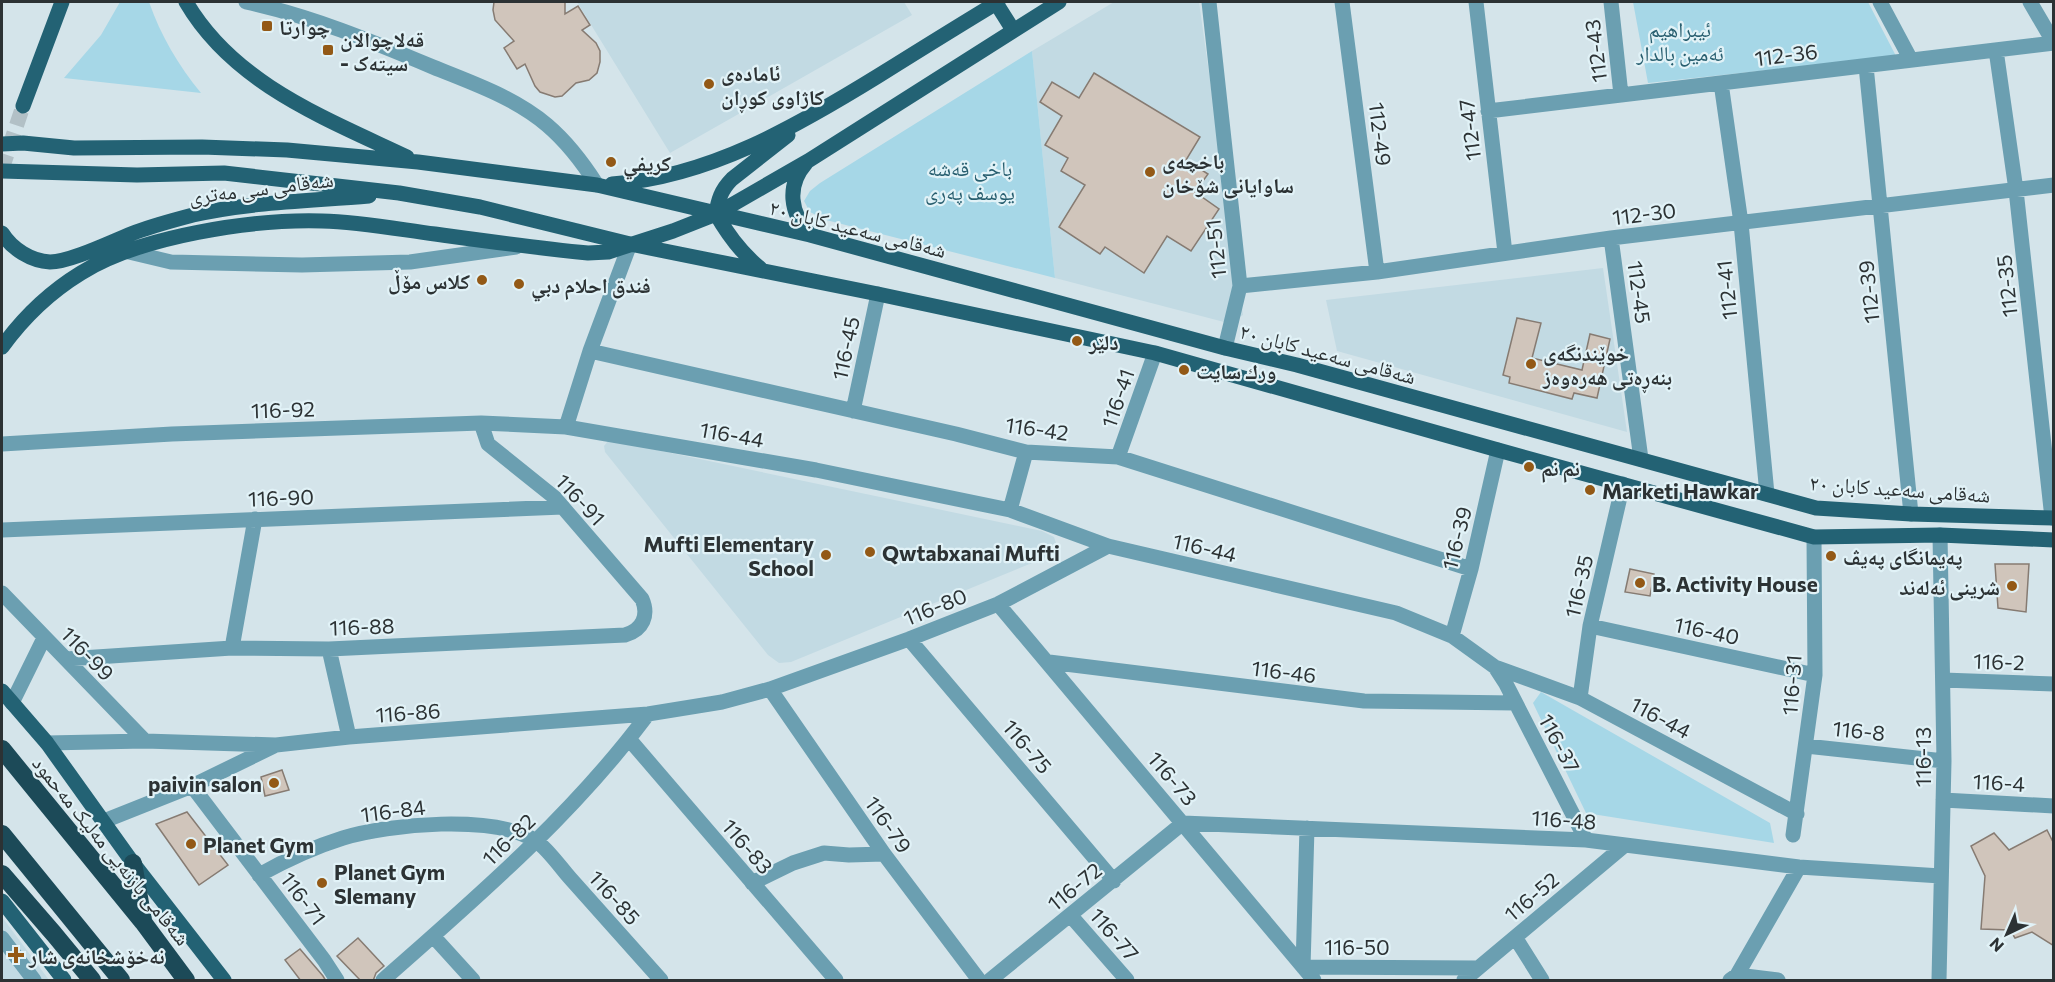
<svg xmlns="http://www.w3.org/2000/svg" width="2055" height="982" viewBox="0 0 2055 982" font-family="Commissioner,'Noto Naskh Arabic',sans-serif">
<style>
.built{fill:#c2dae3}
.green{fill:#a6d7e7}
.building{fill:#d0c5bb;stroke:#867b72;stroke-width:1.5}
.lines{fill:none;stroke-linecap:round;stroke-linejoin:round}
.major-tunnel{stroke:#b2c0c6;stroke-width:15;stroke-dasharray:15 8;stroke-linecap:butt}
.minor{stroke:#6b9fb1;stroke-width:15}
.major{stroke:#236274;stroke-width:15}
.highway{stroke:#1c4a58;stroke-width:18}
.poi-dot{fill:#935916;stroke:#e1f2f7;stroke-width:2}
.labels{text-anchor:middle;dominant-baseline:central;stroke-width:4.5;stroke-linejoin:round;paint-order:stroke}
.poi-label{font-size:21px;font-weight:bold;fill:#2c3234;stroke:#e1f2f7;text-anchor:start}
.park-label{font-size:21px;fill:#275e6f;stroke:#e1f2f7}
.street-label{font-size:21px;fill:#2c3234;stroke:#e1f2f7}
</style>
<rect width="100%" height="100%" fill="#d4e4ea"/>
<path class="built" d="M577 2H904L912 15 670 153Z
M1114 2H1199L1243 315 1228 323 1055 278 1032 51Z
M1603 268 1627 432 1337 351 1326 300Z
M609 440 1042 531 1054 537 1057 546 1049 556 791 662 779 663 768 655 605 452 604 446Z
M2 917 11 929 49 980H2Z"/>
<path class="green" d="M120 2H149C161 36 178 65 201 93L64 78 101 35Z
M1633 2H1868L1896 56 1648 83Z
M1032 51 1055 278 826 220 810 212 804 201 810 191 820 183Z
M1541 692 1770 823 1774 843 1586 813 1533 703Z"/>
<path class="building" d="M494 2H565V14L578 6 590 25 582 30 596 43 600 51V62L597 73 589 80 576 83 562 96 555 97 540 92 535 86 525 64 517 69 504 48 514 41 495 20 493 10Z
M1094 73 1200 137 1186 160 1208 174 1195 192 1219 209 1191 251 1167 236 1144 273 1105 247 1100 254 1059 227 1085 185 1061 171 1068 158 1045 145 1062 116 1040 102 1052 82 1079 98Z
M1517 318 1541 323 1532 358 1582 370 1590 334 1610 339 1597 398 1574 393 1572 399 1509 383 1510 377 1503 375Z
M1995 564H2029L2026 612 1998 608Z
M1630 569 1654 574 1650 596 1625 592Z
M282 770 289 790 265 796 261 777Z
M187 812 228 865 199 885 156 824Z
M2047 830 2054 844V946L2032 932 2015 938 2010 930 1981 929 1985 876 1971 846 1994 833 2009 850Z
M358 938 384 966 376 973 373 981H361L337 956Z
M300 949 323 976 326 981H301L285 960Z"/>
<g class="lines">
<path class="major-tunnel" d="M2 169 23 106"/>
<path class="minor" d="M246 2C311 16 371 41 433 67 472 83 514 97 547 125 567 142 583 163 597 185
M1209 2 1240 286 1225 348
M1342 2 1377 272
M1476 2 1505 253
M1611 2 1621 95
M1880 2 1911 60
M2030 2 2054 43
M1996 50 2016 190 2052 518
M1866 66 1911 514
M1721 83 1741 223 1767 494
M1488 111 2054 43
M1611 238 1641 459
M129 252 171 262 302 265 410 262 516 247
M1240 286 1377 272 1611 238 2054 185
M590 351 956 434 1026 452 1118 457 1471 569
M853 411 878 294
M566 427 590 351 630 244
M2 444 172 434 481 423 566 427 816 470 1010 510 1108 546 1396 613 1452 636 1495 667 1580 698 1797 814
M1118 457 1155 353
M1010 510 1026 452
M2 530 563 507
M2 593 145 741
M998 604 1314 980
M1590 626 1815 675
M1452 636 1471 569 1498 450
M909 639 1114 881
M232 648 255 519
M329 649 349 737
M66 659 232 648 329 649 625 635C643 630 649 615 642 599L554 497 488 444 481 423
M1049 662 1364 701 1515 703
M1495 667 1506 684 1586 840
M1943 680 2054 684
M770 689 884 854 979 980
M1580 698 1590 626 1623 484
M12 703 44 638
M629 739 836 980
M47 743 145 741 276 745 349 737 648 714 722 702 770 689 909 639 998 604 1108 546
M1806 746 1944 761
M192 786 324 960 337 980
M1943 800 2054 806
M104 821 192 786 274 746
M1307 828 1303 967 1477 968
M1793 835 1815 675 1814 537
M259 875C286 860 314 847 343 838 389 824 494 814 536 841 547 848 561 868 570 878 600 912 631 946 661 980
M752 883 793 863 824 853 849 855 884 854
M1071 916 1127 980
M433 936 473 980
M1515 937 1542 980
M2 938 34 980
M1737 975 1778 980
M383 980C477 897 572 816 648 714
M990 980 1183 823 1586 840 1799 867 1941 876
M1464 980 1625 845
M1730 980 1737 975 1799 867
M1939 980 1944 761 1940 535"/>
<path class="major" d="M186 2C234 84 325 118 407 157
M996 3 1013 30
M23 106 62 2
M2 144 23 143 74 148 202 147 287 150 418 162 597 185 810 235 1225 348 1297 365 1816 508 1911 514 2054 518
M806 163C786 186 790 213 810 235
M2 171 137 175 224 173 399 193 480 207 630 244 878 294 1155 353 1498 450 1814 537 1940 535 2054 540
M612 184C709 177 797 126 878 76 918 51 958 26 998 2
M2 233C12 249 31 261 50 262 71 262 115 240 136 232 155 225 174 220 193 215 250 202 311 201 369 196
M761 269C741 253 728 235 716 214 718 200 721 190 732 179L788 135
M2 347C23 318 50 292 81 273 140 236 253 219 322 221 360 222 397 229 435 234 486 241 536 248 588 253L608 252 673 231 716 214 808 161 1059 2
M2 691 47 743 133 863 224 980
M2 901 64 980"/>
<path class="highway" d="M2 749 143 922 186 980
M2 834 121 980
M133 863 143 920
M2 874 54 934 92 980"/>
</g>
<g class="poi-dot">
<rect x="261" y="20" width="12" height="12" rx="3"/>
<rect x="322" y="44" width="12" height="12" rx="3"/>
<circle cx="709" cy="84" r="6"/>
<circle cx="611" cy="162" r="6"/>
<circle cx="1150" cy="172" r="6"/>
<circle cx="482" cy="280" r="6"/>
<circle cx="519" cy="284" r="6"/>
<circle cx="1077" cy="341" r="6"/>
<circle cx="1531" cy="364" r="6"/>
<circle cx="1184" cy="370" r="6"/>
<circle cx="1529" cy="467" r="6"/>
<circle cx="1590" cy="490" r="6"/>
<circle cx="870" cy="552" r="6"/>
<circle cx="826" cy="555" r="6"/>
<circle cx="1831" cy="556" r="6"/>
<circle cx="1640" cy="583" r="6"/>
<circle cx="2012" cy="586" r="6"/>
<circle cx="274" cy="783" r="6"/>
<circle cx="191" cy="844" r="6"/>
<circle cx="322" cy="883" r="6"/>
<path d="M13 946h6v6h6v6h-6v6h-6v-6h-6v-6h6z"/>
</g>
<g class="labels">
<g class="poi-label">
<text x="279" y="26">چوارتا</text>
<text x="340" y="38">قەلاچوالان<tspan x="340" dy="24">- سیتەک</tspan></text>
<text x="721" y="72">ئامادەی<tspan x="721" dy="24">کاژاوی کوڕان</tspan></text>
<text x="1162" y="160">باخچەی<tspan x="1162" dy="24">ساوایانی شۆخان</tspan></text>
<text x="623" y="162">كريفي</text>
<text x="470" y="280" text-anchor="end">کلاس مۆڵ</text>
<text x="531" y="284">فندق احلام دبي</text>
<text x="1089" y="341">دلێر</text>
<text x="1543" y="352">خوێندنگەی<tspan x="1543" dy="24">بنەڕەتی هەرەوەز</tspan></text>
<text x="1196" y="370">ورك سايت</text>
<text x="1541" y="467">نم نم</text>
<text x="1602" y="490">Marketi Hawkar</text>
<text x="814" y="543" text-anchor="end">Mufti Elementary<tspan x="814" dy="24">School</tspan></text>
<text x="882" y="552">Qwtabxanai Mufti</text>
<text x="1843" y="556">پەیمانگای پەیڤ</text>
<text x="1652" y="583">B. Activity House</text>
<text x="2000" y="586" text-anchor="end">شرینی ئەلەند</text>
<text x="262" y="783" text-anchor="end">paivin salon</text>
<text x="203" y="844">Planet Gym</text>
<text x="334" y="871">Planet Gym<tspan x="334" dy="24">Slemany</tspan></text>
<text x="29" y="955">نەخۆشخانەی شار</text>
</g>
<g class="park-label">
<text x="1680" y="28">ئیبراهیم<tspan x="1680" dy="24">ئەمین بالدار</tspan></text>
<text x="970" y="167">باخی قەشە<tspan x="970" dy="24">یوسف پەری</tspan></text>
</g>
<g class="street-label">
<text transform="translate(1595 51) rotate(-97)">112-43</text>
<text transform="translate(1786 54) rotate(-7)">112-36</text>
<text transform="translate(1469 130) rotate(-97)">112-47</text>
<text transform="translate(1381 134) rotate(83)">112-49</text>
<text transform="translate(261 187) rotate(-7)">شەقامی سی مەتری</text>
<text transform="translate(1644 213) rotate(-7)">112-30</text>
<text transform="translate(858 228) rotate(14)">شەقامی سەعید کابان ٢٠</text>
<text transform="translate(1215 249) rotate(-96)">112-51</text>
<text transform="translate(2006 286) rotate(-96)">112-35</text>
<text transform="translate(1726 290) rotate(-96)">112-41</text>
<text transform="translate(1640 292) rotate(82)">112-45</text>
<text transform="translate(1868 292) rotate(-96)">112-39</text>
<text transform="translate(845 348) rotate(-78)">116-45</text>
<text transform="translate(1328 353) rotate(15)">شەقامی سەعید کابان ٢٠</text>
<text transform="translate(1117 398) rotate(-71)">116-41</text>
<text transform="translate(283 409) rotate(-2)">116-92</text>
<text transform="translate(1037 428) rotate(8)">116-42</text>
<text transform="translate(732 434) rotate(10)">116-44</text>
<text transform="translate(1900 488) rotate(4)">شەقامی سەعید کابان ٢٠</text>
<text transform="translate(281 497) rotate(-2)">116-90</text>
<text transform="translate(581 499) rotate(47)">116-91</text>
<text transform="translate(1456 538) rotate(-76)">116-39</text>
<text transform="translate(1205 547) rotate(13)">116-44</text>
<text transform="translate(1578 586) rotate(-77)">116-35</text>
<text transform="translate(935 606) rotate(-22)">116-80</text>
<text transform="translate(362 626) rotate(-2)">116-88</text>
<text transform="translate(1707 630) rotate(12)">116-40</text>
<text transform="translate(88 653) rotate(46)">116-99</text>
<text transform="translate(1999 661) rotate(2)">116-2</text>
<text transform="translate(1284 671) rotate(7)">116-46</text>
<text transform="translate(1791 685) rotate(-86)">116-31</text>
<text transform="translate(408 712) rotate(-4)">116-86</text>
<text transform="translate(1661 717) rotate(28)">116-44</text>
<text transform="translate(1859 730) rotate(6)">116-8</text>
<text transform="translate(1560 743) rotate(62)">116-37</text>
<text transform="translate(1028 746) rotate(50)">116-75</text>
<text transform="translate(1922 757) rotate(-90)">116-13</text>
<text transform="translate(1173 778) rotate(50)">116-73</text>
<text transform="translate(1999 782) rotate(3)">116-4</text>
<text transform="translate(393 810) rotate(-7)">116-84</text>
<text transform="translate(1564 819) rotate(4)">116-48</text>
<text transform="translate(889 824) rotate(55)">116-79</text>
<text transform="translate(508 839) rotate(-44)">116-82</text>
<text transform="translate(748 846) rotate(49)">116-83</text>
<text transform="translate(112 850) rotate(51)">شەقامی بازنەیی مەلیک مەحمود</text>
<text transform="translate(1074 886) rotate(-39)">116-72</text>
<text transform="translate(1531 896) rotate(-40)">116-52</text>
<text transform="translate(615 897) rotate(48)">116-85</text>
<text transform="translate(304 898) rotate(53)">116-71</text>
<text transform="translate(1115 934) rotate(49)">116-77</text>
<text x="1357" y="946">116-50</text>
</g>
</g>
<rect width="2055" height="982" fill="none" stroke="#2c3234" stroke-width="6"/>
<g transform="translate(2007 934) rotate(224)" stroke="#e1f2f7" stroke-width="4.5" paint-order="stroke">
<path d="M0-4.5L10 22L0 15L-10 22Z" fill="#2c3234"/>
<text y="-9" font-size="16" font-weight="bold" text-anchor="middle" fill="#2c3234">N</text>
</g>
</svg>
